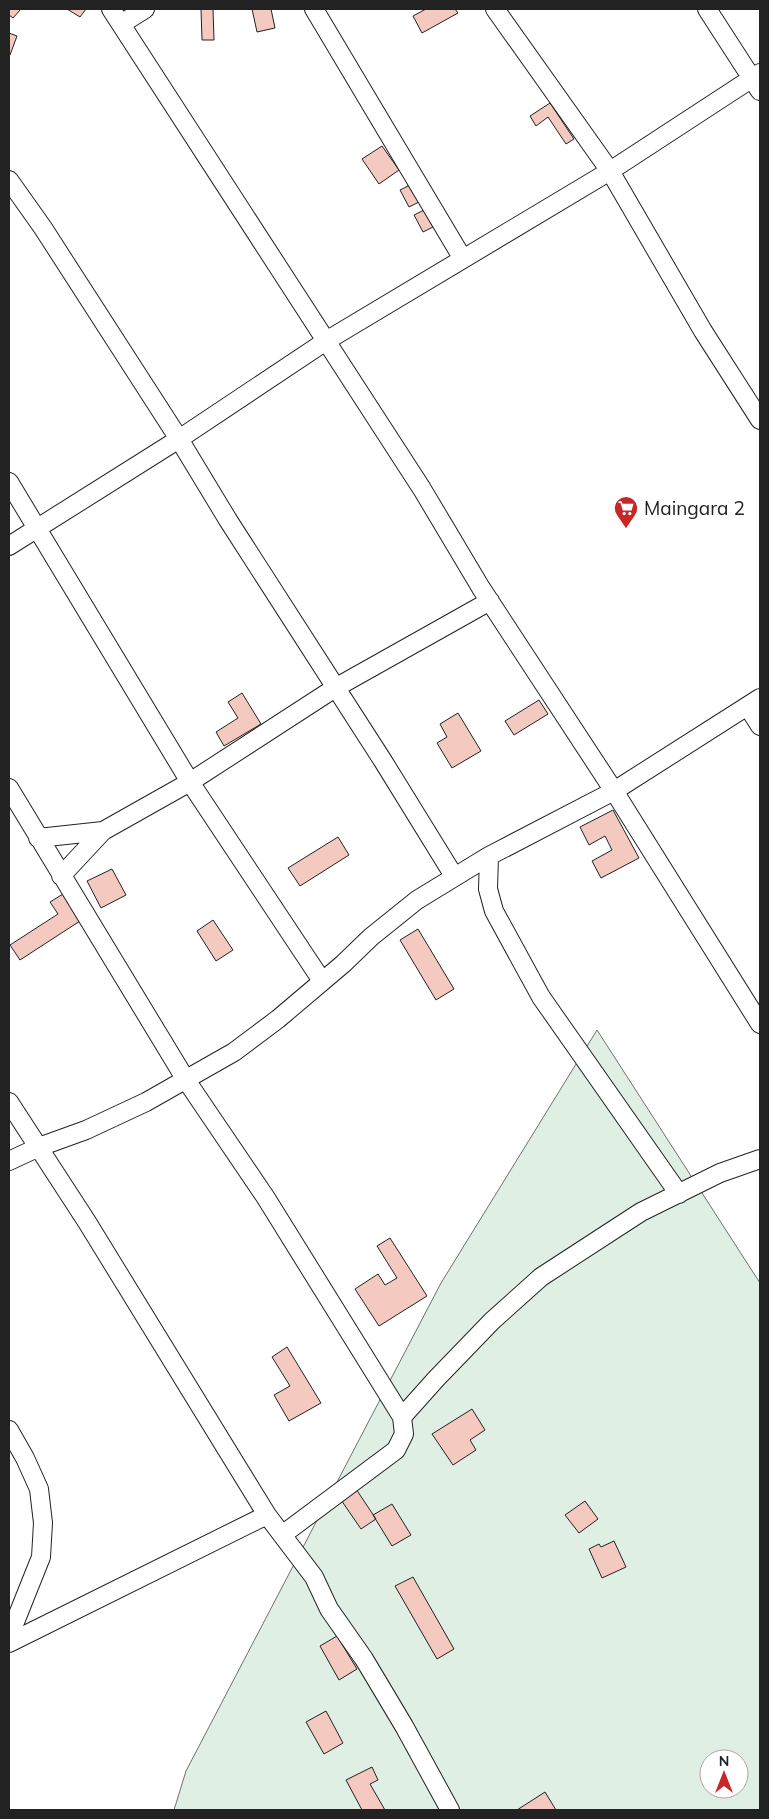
<svg xmlns="http://www.w3.org/2000/svg" width="769" height="1819" viewBox="0 0 769 1819" font-family="Mulish,sans-serif">
<style>
.green{fill:#e0efe3;stroke:#6f6f6f;fill-rule:evenodd}
.building{fill:#f3c9c0;stroke:#222}
.lines{fill:none;stroke-linecap:round;stroke-linejoin:round}
.minor-casing{stroke:#222;stroke-width:20}
.minor{stroke:#fff;stroke-width:18}
.labels{text-anchor:middle;dominant-baseline:central;stroke-width:4;stroke-linejoin:round;paint-order:stroke}
.poi-label{font-size:19px;fill:#222;stroke:#fff;text-anchor:start}
</style>
<rect width="100%" height="100%" fill="#fff"/>
<path class="green" d="M597 1030 760 1283V1810H174L186 1771 441 1283ZM709 1759H739V1789H709Z"/>
<path class="building" d="M9 9H21L13 18 9 15Z
M67 9H86L80 17Z
M201 9H213L214 40H202Z
M252 9H271L275 28 257 32Z
M426 9H455L458 13 422 33 413 16Z
M9 33 17 36 10 55H9Z
M550 103 574 139 566 144 548 117 536 126 530 116Z
M382 146 399 170 379 184 362 159Z
M410 185 419 202 409 207 400 190Z
M424 210 433 227 423 232 414 215Z
M242 693 261 724 224 746 216 732 238 718 228 702Z
M539 700 548 714 514 735 505 721Z
M458 713 481 751 452 768 437 743 447 737 440 724Z
M613 810 639 858 601 878 592 861 612 850 605 836 589 845 580 827Z
M338 837 349 855 300 886 288 868Z
M112 869 126 895 101 908 87 881Z
M63 894 80 921 20 960 10 945 58 914 50 902Z
M213 920 233 950 216 961 197 931Z
M418 929 454 989 436 1000 400 940Z
M390 1238 427 1296 379 1326 355 1289 378 1274 385 1285 397 1278 377 1246Z
M287 1347 321 1403 289 1421 274 1395 290 1386 272 1357Z
M472 1409 485 1430 470 1440 476 1450 453 1465 432 1434Z
M354 1486 376 1519 361 1529 339 1497Z
M585 1501 598 1519 579 1533 565 1515Z
M392 1504 411 1535 392 1546 373 1515Z
M614 1541 626 1567 602 1578 589 1549 599 1544 601 1547Z
M413 1577 454 1649 437 1659 395 1586Z
M337 1636 357 1669 339 1680 320 1646Z
M326 1711 343 1743 324 1754 306 1722Z
M372 1767 378 1780 370 1784 385 1810H362L346 1780Z
M545 1792 556 1810H517Z"/>
<g class="lines">
<g class="minor-casing">
<path id="minor" d="M111 9 422 489 481 588 614 791 760 1024
M314 9 463 259
M495 9 610 171 703 331 760 420
M707 9 760 91
M121 24 145 9
M9 180 43 228 179 439 228 520 383 761 454 876
M9 482 190 782 322 981
M9 546 179 439 326 341 610 171 760 73
M748 707 760 726
M9 788 186 1080 266 1198 402 1417 404 1434 396 1450 282 1535
M38 838 103 831
M489 856 488 889 494 911 541 997 679 1194
M61 876 103 831 190 782 335 688 490 601
M9 1102 87 1222 267 1515 314 1577 329 1609 364 1659 404 1726 450 1810
M9 1161 39 1147 86 1130 146 1102 234 1052 278 1019 343 964 371 937 417 900 489 856 614 791 760 698
M402 1417 436 1379 492 1321 541 1277 641 1212 720 1173 760 1159
M9 1430 25 1458 39 1489 43 1523 41 1557 9 1637
M9 1643 267 1515"/>
</g>
<use href="#minor" class="minor"/>
</g>
<defs>
<g id="supermarket-pin" transform="scale(1.25)"><path d="M0 17L-7.5 6A9.5 9.5 0 1 1 7.5 6Z" fill="#c62828" stroke="#fff"/><path d="M-6-5.5h2.5l.6 2H6L4.5 2H-2.5L-4.4-4H-6ZM-1.5 3.2a1.3 1.3 0 1 0 .1 0ZM3 3.2a1.3 1.3 0 1 0 .1 0Z" fill="#fff"/></g>
</defs>
<g fill-rule="evenodd">
<use href="#supermarket-pin" x="626" y="508"/>
</g>
<g class="labels">
<g class="poi-label">
<text x="644" y="508">Maingara 2</text>
</g>
</g>
<rect width="769" height="1819" fill="none" stroke="#222222" stroke-width="20"/>
<g transform="translate(724 1774)"><circle r="24" fill="#ffffff" stroke="#a7a7a7"/>
<path d="M0-4L9 19L0 12L-9 19Z" fill="#c62828"/>
<text y="-8" font-size="14" font-weight="bold" text-anchor="middle" fill="#222222">N</text>
</g>
</svg>
